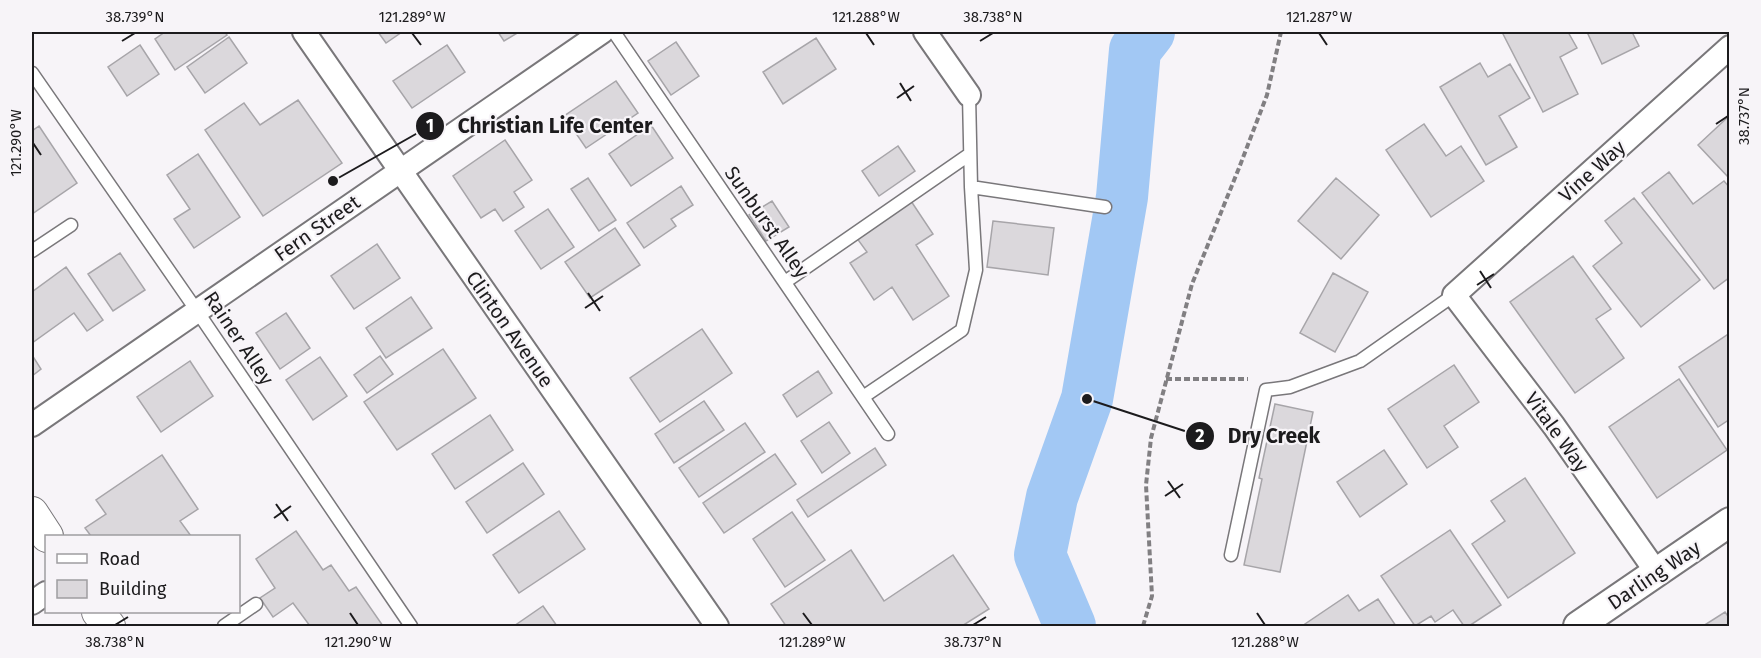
<svg xmlns="http://www.w3.org/2000/svg" width="1761" height="658" viewBox="0 0 1761 658" font-family="'Fira Sans',sans-serif">
<style>
.lines{fill:none;stroke-linecap:round;stroke-linejoin:round}
.river{stroke:#a2c8f4;stroke-width:52}
.building{fill:#dbd8dc;stroke:#a7a5a9;stroke-width:1.5}
.service-casing{stroke:#79777a;stroke-width:15}
.minor-casing{stroke:#79777a;stroke-width:26}
.tertiary-casing{stroke:#79777a;stroke-width:32}
.secondary-casing{stroke:#79777a;stroke-width:34}
.path{stroke:#817f82;stroke-width:4;stroke-dasharray:6 3;stroke-linecap:butt}
.service{stroke:#fff;stroke-width:12}
.minor{stroke:#fff;stroke-width:22}
.tertiary{stroke:#fff;stroke-width:28}
.secondary{stroke:#fff;stroke-width:32}
.ticks{fill:none;stroke:#1c1b1d;stroke-width:2}
.labels{text-anchor:middle;dominant-baseline:central;stroke-width:4.5;stroke-linejoin:round;paint-order:stroke}
.street-label{font-size:20px;fill:#1c1b1d;stroke:#f7f4f8}
.leader{fill:none;stroke:#1c1b1d;stroke-width:2}
.callout-dot{fill:#1c1b1d;stroke:#f7f4f8;stroke-width:2}
.mark-label{font-size:18px;text-anchor:middle;font-weight:bold;fill:#fff}
.callout-label{font-size:21px;text-anchor:middle;font-weight:bold;fill:#1c1b1d;stroke:#f7f4f8;stroke-width:4.5;stroke-linejoin:round;paint-order:stroke}
.neatline{fill:none;stroke:#1c1b1d;stroke-width:2}
.ticks-label{font-size:15px;text-anchor:middle;fill:#1c1b1d}
</style>
<rect width="100%" height="100%" fill="#f7f4f8"/>
<g class="lines">
<path class="river" d="M1070 626 1040 555 1052 497 1087 399 1122 197 1135 50 1149 32"/>
</g>
<path class="building" d="M165 32H225L227 35 175 70 155 39Z
M378 32H402L386 43Z
M498 32H519L504 41Z
M1502 32H1568L1577 48 1560 57 1578 94 1543 112Z
M1587 32H1632L1639 46 1602 64Z
M229 37 247 63 205 93 187 67Z
M816 38 836 69 783 104 763 72Z
M676 42 699 76 671 95 648 61Z
M140 45 159 74 127 96 108 67Z
M447 45 465 72 412 108 393 81Z
M1480 63 1488 77 1510 64 1530 98 1499 116 1517 147 1486 165 1440 87Z
M616 81 638 113 586 148 564 116Z
M298 100 342 163 263 216 205 130 244 103 260 125Z
M1728 117 1730 119V179L1698 145Z
M1424 124 1446 156 1461 146 1484 181 1431 217 1386 150Z
M651 125 673 158 631 186 609 154Z
M39 126 77 183 32 214V131Z
M505 140 532 180 514 192 524 207 503 221 495 209 481 218 453 176Z
M898 146 915 171 879 196 862 171Z
M198 154 240 217 194 248 174 219 190 209 167 175Z
M1669 172 1693 204 1724 181 1730 188V277L1714 289 1642 193Z
M588 178 616 220 599 231 571 189Z
M1336 178 1379 215 1341 259 1298 221Z
M681 186 693 205 671 219 676 226 644 248 627 223Z
M1634 198 1700 280 1641 327 1593 266 1622 243 1605 221Z
M772 201 789 227 766 241 749 215Z
M911 201 933 234 916 245 949 296 913 320 892 287 874 300 850 263 867 252 856 237Z
M548 209 574 247 541 269 515 231Z
M993 221 1054 228 1048 275 987 267Z
M615 228 640 265 590 298 565 262Z
M377 244 400 278 354 309 331 276Z
M120 253 145 290 113 311 88 274Z
M1573 256 1611 309 1596 319 1624 358 1575 393 1510 302Z
M66 267 103 320 87 331 74 313 32 343V292Z
M1333 273 1368 292 1335 352 1300 333Z
M411 297 432 328 386 358 366 328Z
M286 313 310 348 280 369 256 333Z
M702 329 732 373 660 422 630 378Z
M1730 333V419L1718 427 1679 367Z
M443 349 476 398 397 450 364 402Z
M32 355 41 369 32 376Z
M380 356 393 374 367 393 354 375Z
M320 357 347 396 313 420 286 380Z
M190 361 213 396 161 432 137 397Z
M1454 365 1479 402 1444 426 1458 447 1427 468 1388 409Z
M818 371 832 393 797 417 783 395Z
M1679 379 1727 450 1657 498 1609 427Z
M704 401 724 430 674 463 655 434Z
M1275 404 1313 412 1280 572 1244 565 1262 479 1259 478Z
M490 415 513 450 455 489 432 454Z
M829 422 850 453 822 473 801 441Z
M745 423 765 452 699 497 679 468Z
M875 448 886 465 808 517 797 500Z
M1384 450 1407 484 1360 517 1337 482Z
M775 454 796 484 724 533 703 503Z
M162 455 198 509 180 521 191 536H91L85 528 106 514 96 500Z
M523 463 544 494 487 533 466 502Z
M1525 478 1575 553 1508 598 1472 544 1505 521 1491 501Z
M559 511 585 549 519 593 493 555Z
M792 512 825 560 785 587 753 539Z
M1450 530 1501 605 1469 626H1464L1453 610 1435 622 1431 616 1415 626 1381 576Z
M296 531 323 570 331 565 349 591 356 587 383 626H310L293 603 273 617 260 598 275 588 256 559Z
M851 550 884 601 953 555 989 609 962 626H786L771 604Z
M1348 595 1359 611 1378 599 1396 626H1306L1305 624Z
M543 606 557 626H514Z
M1725 612 1730 619V626H1703Z"/>
<g class="lines">
<g class="service-casing">
<path id="service" d="M614 32 888 434
M32 73 197 311 411 626
M971 187 1105 207
M32 251 71 225
M785 282 970 154
M863 397 962 330 976 270 971 187 969 95
M1231 555 1266 390 1290 387 1360 361 1454 295
M224 626 256 604"/>
</g>
<g class="minor-casing">
<path id="minor" d="M304 32 717 626
M925 32 969 95
M32 425 602 32
M1657 573 1554 426 1454 295 1730 47
M32 603 46 593"/>
</g>
<g class="tertiary-casing">
<path id="tertiary" d="M1578 626 1730 522"/>
</g>
<g class="secondary-casing">
<path id="secondary" d="M32 513 47 536
M98 612 109 626"/>
</g>
<path class="path" d="M1166 379H1248
M1143 626 1152 596 1146 485 1151 438 1192 284 1239 168 1267 95 1281 32"/>
<use href="#service" class="service"/>
<use href="#minor" class="minor"/>
<use href="#tertiary" class="tertiary"/>
<use href="#secondary" class="secondary"/>
</g>
<path class="ticks" d="M412 33 421 45M866 33 874 45M1319 33 1327 45M122 41 135 33M980 41 993 33M900 83 911 101M897 98 914 86M1716 124 1728 116M33 143 41 155M1480 271 1491 288M1477 285 1494 274M588 293 600 311M585 308 603 296M1168 481 1180 498M1165 496 1183 484M276 504 288 521M274 518 291 506M350 613 358 625M803 613 812 625M1257 613 1265 625M115 625 128 617M973 625 986 617"/>
<g class="labels">
<g class="street-label">
<text transform="translate(1592 171) rotate(-42)">Vine Way</text>
<text transform="translate(767 222) rotate(55)">Sunburst Alley</text>
<text transform="translate(317 228) rotate(-35)">Fern Street</text>
<text transform="translate(510 329) rotate(55)">Clinton Avenue</text>
<text transform="translate(239 338) rotate(56)">Rainer Alley</text>
<text transform="translate(1557 432) rotate(54)">Vitale Way</text>
<text transform="translate(1654 575) rotate(-34)">Darling Way</text>
</g>
</g>
<path class="leader" d="M333 181L430 126M1087 399L1200 436"/>
<g class="callout-dot">
<circle cx="333" cy="181" r="6"/>
<circle cx="1087" cy="399" r="6"/>
<circle cx="430" cy="126" r="15"/>
<circle cx="1200" cy="436" r="15"/>
</g>
<g class="mark-label">
<text x="430" y="132">1</text>
<text x="1200" y="442">2</text>
</g>
<g class="callout-label">
<text x="555" y="133">Christian Life Center</text>
<text x="1274" y="443">Dry Creek</text>
</g>
<rect width="1761" height="658" fill="none" stroke="#f7f4f8" stroke-width="66"/>
<rect x="45" y="535" width="195" height="78" fill="#f7f4f8" stroke="#9f9da0" stroke-width="1.5"/>
<rect x="57" y="554" width="30" height="9" fill="#ffffff" stroke="#9f9da0" stroke-width="1.5"/>
<text x="99" y="565" font-size="18" fill="#1c1b1d">Road</text>
<rect x="57" y="580" width="30" height="18" fill="#dbd8dc" stroke="#9f9da0" stroke-width="1.5"/>
<text x="99" y="595" font-size="18" fill="#1c1b1d">Building</text>
<rect x="33" y="33" width="1695" height="592" class="neatline"/>
<g class="ticks-label">
<text x="135" y="22">38.739°N</text>
<text x="412" y="22">121.289°W</text>
<text x="866" y="22">121.288°W</text>
<text x="993" y="22">38.738°N</text>
<text x="1319" y="22">121.287°W</text>
<text transform="translate(1744 116) rotate(-90)" y="5">38.737°N</text>
<text transform="translate(16 143) rotate(-90)" y="5">121.290°W</text>
<text x="115" y="647">38.738°N</text>
<text x="358" y="647">121.290°W</text>
<text x="812" y="647">121.289°W</text>
<text x="973" y="647">38.737°N</text>
<text x="1265" y="647">121.288°W</text>
</g>
</svg>
